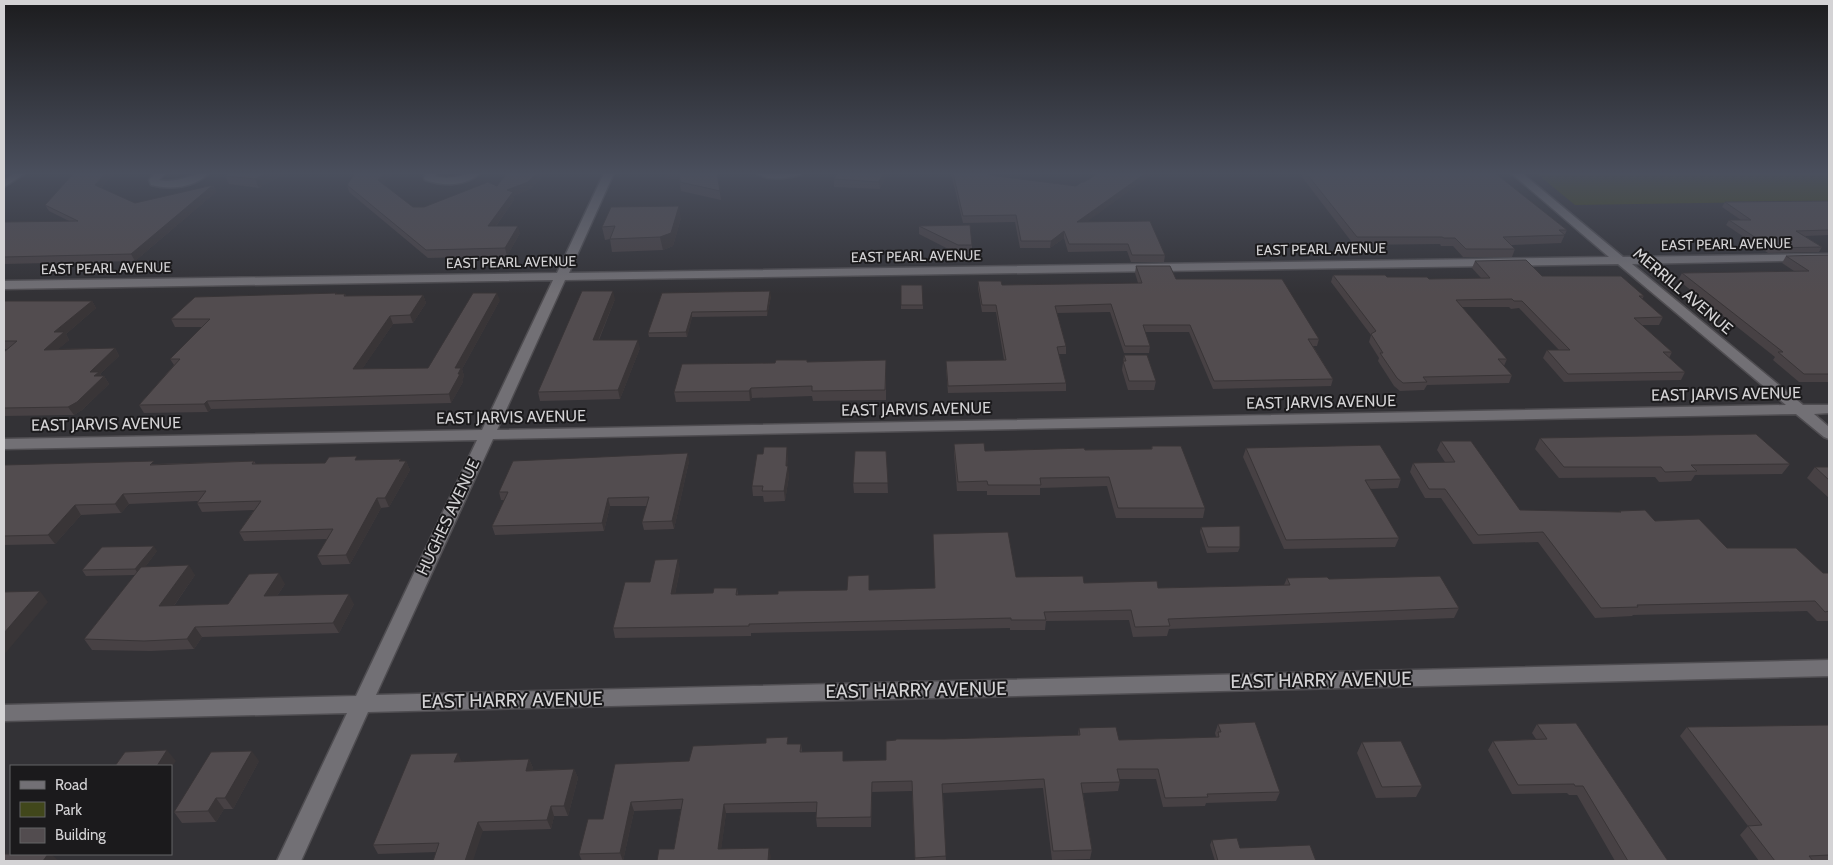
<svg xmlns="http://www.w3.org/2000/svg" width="1833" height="865" viewBox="0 0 1833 865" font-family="Cabin,sans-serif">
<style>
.green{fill:#41471b}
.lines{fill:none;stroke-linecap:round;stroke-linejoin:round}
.street-casing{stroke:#4f4d51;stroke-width:3}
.street{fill:#727075;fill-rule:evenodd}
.wall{fill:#474144}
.shaded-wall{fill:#393537}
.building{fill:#524c4f;stroke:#393537}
.labels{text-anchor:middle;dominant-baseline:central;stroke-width:4;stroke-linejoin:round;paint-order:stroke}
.far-street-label{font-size:14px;fill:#d4d3d5;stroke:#1b1a1c}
.street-label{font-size:16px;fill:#d4d3d5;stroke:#1b1a1c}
.near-street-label{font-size:19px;fill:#d4d3d5;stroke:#1b1a1c}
</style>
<rect width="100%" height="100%" fill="#333236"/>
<path class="green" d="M1536 173H1829V201L1575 205Z"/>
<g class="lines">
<g class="street-casing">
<path id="street" d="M14 173H26L4 187V180Z
M155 173H166L159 180C178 184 191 173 209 173 195 188 170 190 151 185L149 180Z
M426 173H436L435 176C451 181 464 173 480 173 466 187 443 186 425 180L424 178Z
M604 173H614L569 273 1609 257 1511 173H1522L1623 257 1829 254V260L1632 264 1803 405H1829V413L1814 414 1829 427V439L1824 437 1796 414 493 439 376 695 1829 660V676L368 712 301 861H277L347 713 4 721V705L356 696 477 440 4 449V439L482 430 553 280 4 289V281L557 273ZM1618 264 1786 405 497 430 565 280Z
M757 173H801L800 175C787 178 768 182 757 173Z"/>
</g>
<use href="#street" class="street"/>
</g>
<path class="wall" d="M114 173 101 188 135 203 213 185 216 192 135 261 4 264V222L69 221 49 211 45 205Z
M286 173 259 188 229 184 225 176Z
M355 173H392L383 184 413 207H424L497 186 507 173H546L530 189 513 196 514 200 496 226 520 233 507 256 428 258 349 192 347 185Z
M717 173 721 200 681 191 679 178 665 179Z
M887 173 880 189 834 187V179Z
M951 173H989V175L1076 186 1084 182 1099 173H1154L1086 222 1165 255 1164 262H1131L1127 251 1068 252 1064 238 1050 248H1020L1015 222 963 223Z
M1303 173H1495L1567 230 1561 243 1511 245 1515 249 1512 257H1463L1453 246H1441L1440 244 1354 245 1302 177Z
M1829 201V235L1805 236 1822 247 1819 252 1768 253 1726 225 1729 220H1741L1722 207 1725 202Z
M681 218 673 246 663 250 612 252 610 239 605 240 602 227Z
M919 226 972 245V254H958L919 234Z
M1829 255V382H1799L1773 360 1775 357 1678 280 1682 273 1794 271 1782 263 1786 256Z
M1475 261 1542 276 1644 296 1642 299 1663 317 1659 325H1642L1672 352 1669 358 1685 372 1681 380 1564 382 1543 358 1547 350H1559L1519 308 1511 309 1509 307H1462L1507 359 1504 366 1512 375 1509 383 1427 385 1424 390 1400 391 1394 386 1378 361 1379 358 1369 342 1371 335 1331 282 1333 275 1429 279 1481 278 1472 268Z
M1136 266 1176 279 1319 339 1317 346H1313L1333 379 1331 386 1213 389 1189 332H1145L1150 346 1149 353H1124L1110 312 1057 313 1066 346V354H1059L1066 383V391L948 393 946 368V361L1004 360 996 312H982L978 288V281L1002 285 1138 283 1135 273Z
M901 285 923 305V309H901Z
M337 293V294H345L346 296 423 295 426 303 413 323 393 324 362 369 428 368 500 300 462 369 464 376 462 380 463 382 451 403 211 409 208 412 144 413 139 405 174 365 170 359 202 327H175L171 319Z
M662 293 771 296 767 316 692 317 687 337H649L648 333Z
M615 299 599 340 640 348 620 399 540 401 538 392Z
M4 301H92L96 308 66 334 69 340 58 349 115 348 119 356 100 374 102 376H104L109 384 82 410 74 415 4 416V352L7 349H4Z
M1124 355 1156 381 1154 390H1128L1122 370Z
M807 360V362L886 360V400L813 401 812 396 752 398 750 401 676 402 674 392 775 363Z
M1540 438 1790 464 1782 474 1695 475 1691 481 1659 482 1655 477 1559 478 1535 449Z
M1441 441 1520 510 1619 512V511L1655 521 1727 548 1823 573H1829V621H1817L1807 611 1633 615 1632 616 1595 618 1538 542 1473 544 1441 498H1425L1410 472 1413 463 1445 462 1437 450Z
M954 444 985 451 1151 449 1152 446 1205 508 1203 518H1116L1107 486 1040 488V495H987V491H957L954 453Z
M1246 448 1401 479 1398 488 1370 489 1399 538 1395 547 1284 549 1243 457Z
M886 451 888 493H854L853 483Z
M788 457 787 466 789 476 785 501 764 502 763 496H753L752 486Z
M359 460 406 461 410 470 389 507 381 508 350 564 322 565 317 556 327 539 244 541 239 532 254 510 202 512 197 503 198 501 129 504 121 513 81 515 55 544 4 545V465L156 464 254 461 256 464 325 463Z
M689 461 674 529 644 530 642 522 647 506H610L604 531 495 535 492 526 504 500H501L499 492Z
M1815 467H1829V498L1807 478Z
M1201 527 1240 547 1238 552 1207 553 1200 532Z
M933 534 1016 577 1084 583 1158 588 1284 585 1287 578 1329 579 1459 608 1454 618 1169 629 1167 636 1133 637 1129 620 1046 621 1045 630H1010V628L751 633V636L615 638 613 628 650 582 680 569 675 594 713 593 737 588 738 595 778 594 870 590 935 588Z
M157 551 145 567 195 575 174 606 228 604 285 584 277 596 354 604 339 633 202 637 194 649 151 651 92 650 84 639 135 575 86 576 82 570Z
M1218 724 1280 792 1276 801 1206 803 1205 806 1163 807 1156 779H1119L1120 782 1118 791 1083 793 1092 850 1090 859 1052 860 1043 788 943 793 946 861H915L912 791 872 792 871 827H817L816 818 817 812 726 813 721 849 771 857 674 849 681 809 634 811 623 861H582L579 854 603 819 689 761 789 744H801L802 752 844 761 886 760 944 739 1078 735 1079 728 1119 740 1216 737 1215 733Z
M1537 724 1668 861H1615L1577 795H1569L1567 793 1512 794 1488 750 1493 741 1536 739 1532 733Z
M1829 725V861H1759L1740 835 1748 826 1680 736 1687 727Z
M1362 742 1422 786 1416 797 1376 798 1357 753Z
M529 759 533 768 532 770 574 769 578 778 568 816H554L551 829 483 831 436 852 378 854 373 845 462 762Z
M259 761 233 809H224L216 822 182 823 174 812Z
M1212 840 1240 848 1316 861H1215L1210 845Z"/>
<path class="shaded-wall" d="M106 173H114L99 191 95 185Z
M267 173H286L259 188 255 179Z
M384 173H392L381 187 378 180Z
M537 173H546L530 189 513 196 514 200 490 234 488 226 507 190Z
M664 173H679L680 178 665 179Z
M883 173H887L880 189 879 182Z
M1146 173H1154L1076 230 1077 222Z
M213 185 216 192 135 261 131 254Z
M679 206 681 218 673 246 663 250 660 237Z
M518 226 520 233 507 256 505 248Z
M1064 231V238L1050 248 1051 241Z
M613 291 615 299 595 348 593 340Z
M770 291 771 296 767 316V311Z
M497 293 500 300 462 369 464 376 462 380 463 382 451 403 449 394 455 368Z
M423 295 426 303 413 323 410 315Z
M92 301 96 308 66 334 69 340 49 357 44 350 54 332Z
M692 312V317L687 337 686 332Z
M390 316 393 324 356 378 353 369Z
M638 340 640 348 620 399 618 390Z
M115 348 119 356 100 374 103 378 104 376 109 384 82 410 74 415 68 407 90 372Z
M751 388 752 398 750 401 749 391Z
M207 401 211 409 208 412 204 404Z
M787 447 788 457 787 470 788 466 789 476 785 501 784 491Z
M688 453 689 461 674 529 672 521Z
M401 459 403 466 406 461 410 470 389 507 385 498Z
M123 494 129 504 121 513 115 504Z
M377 498 381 508 350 564 346 555Z
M608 498 610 506 604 531 602 523Z
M75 505 81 515 55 544 48 535Z
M154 546 157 551 139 575 135 569Z
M678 559 680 569 673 604 671 594Z
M189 565 195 575 166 617 159 606Z
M279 573 285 584 270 606 264 596Z
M40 591 48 602 4 655V633Z
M349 594 354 604 339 633 333 623Z
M195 627 202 637 194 649 187 639Z
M167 750 176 761 171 768V766H157Z
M252 751 259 761 233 809 225 798Z
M458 753 462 762H454Z
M529 759 533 768 529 780 526 771Z
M574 769 578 778 568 816 564 806Z
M216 798 224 809 216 822 208 811Z
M631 802 634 811 623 861 620 853Z
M724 804 726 813 720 858 718 849Z
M551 806 554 816 551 829 547 820Z
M478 822 483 831 473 861H465Z
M769 848 771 857 770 861H768Z
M48 854H51L59 861H43Z"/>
<path class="building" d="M74 173H106L95 185 135 203 213 185 131 254 4 257V222L78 221 45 205Z
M230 173H267L255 179 225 176Z
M355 173H384L378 180 413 207H424L488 182 497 186 507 173H537L528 182 507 190 513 192 488 226H518L505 248 426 250 347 185Z
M679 173H717L720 191 680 182Z
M837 173H883L879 182 834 179Z
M953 173H989V175L1076 186 1082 182H1084L1099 173H1146L1077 222 1150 221 1165 255H1132L1128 244H1069L1064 231 1051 241H1021L1016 215 963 216Z
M1306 173H1495L1567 230H1559L1565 235 1503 237 1515 249H1466L1455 238H1444L1442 237H1357Z
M1829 201V230L1796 231 1822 247 1771 248 1729 220H1751L1725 202Z
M679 206 671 233 660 237 610 239 615 226 602 227 611 207Z
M970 225 972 245H958L919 226Z
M1829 255V374H1804L1778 352H1783L1682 273 1809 271 1786 256Z
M1526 260 1542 276H1621L1644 296H1639L1663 317 1634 318 1672 352H1663L1685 372 1568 374 1547 350H1570L1522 301H1514L1512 299 1456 300 1507 359H1498L1512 375 1423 377 1427 382 1403 383 1397 378 1380 353H1383L1371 334 1376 331 1333 275H1385L1387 277H1427L1429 279 1490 278 1475 261Z
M1136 266H1170L1176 279H1282L1319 339H1308L1333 379 1214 381 1190 325H1143L1150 346H1125L1111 304 1055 306 1066 346 1057 347 1066 383 948 386 946 361 1006 360 996 305H982L978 281H1001L1002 285 1142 283Z
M901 285H922L923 305H901Z
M582 291H613L593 340H638L618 390 538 392Z
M770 291 767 311 692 312 686 332 648 333 662 293Z
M337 293 335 294H345L344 296 423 295 410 315 390 316 353 369 428 368 473 293H497L455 368H461L458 374H460L449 394 207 401 204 404 139 405 180 359H170L210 319H171L195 297Z
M4 301H92L54 332H64L44 350 115 348 90 372H99L94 376H104L77 402 68 407 4 408V352L17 341H4Z
M1124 355H1147L1156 381H1129L1123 361H1126Z
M776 360H807V362L886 360 885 390 812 391V386L751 388 749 391 674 392 682 364 775 363Z
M1756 434 1790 464 1691 465 1697 471 1665 472 1661 467H1564L1540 438Z
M1441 441H1471L1520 510 1621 512 1619 511 1645 510 1655 521 1699 519 1727 548H1796L1823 573H1829V611L1825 612 1815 601 1637 605 1638 607 1601 608 1543 532 1478 535 1445 489H1429L1413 463 1455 462Z
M984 443 985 451 1084 448 1085 450 1152 449V446H1181L1205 508H1118L1109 477 1040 478 1041 485H988L987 481 958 482 954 444Z
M1380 445 1401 479 1365 480 1399 538 1286 540 1246 448Z
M764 447H787L786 466H788L784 491H762L763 486H752L757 454H763Z
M855 451H886L888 483H853Z
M688 453 672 521 642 522 649 497 608 498 602 523 492 526 508 492H499L513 461Z
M357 456 355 460 401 459 399 461H406L385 498H377L346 555 317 556 333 529 239 532 261 501 197 503 206 491 123 494 115 504 75 505 48 535 4 536V465L154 461 150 465 254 461 252 464 325 463 329 457Z
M1815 467H1829V480Z
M1240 526V547H1208L1201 527Z
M1008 532 1016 577 1083 576 1084 583 1157 581 1158 588 1290 585 1287 578 1327 577 1329 579 1440 576 1459 608 1168 619 1170 626 1135 627 1131 610 1044 612 1046 620H1011V618L749 624V626L613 628 625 582H650L655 560 678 559 671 594 713 593 714 588H737L736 595 778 594V591L847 590 848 576 869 575V590L935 588 933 534Z
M154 546 135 569 82 570 102 547Z
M189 565 159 606 228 604 249 574 279 573 264 596 349 594 333 623 195 627 187 639 144 641 84 639 141 567Z
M40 591 4 633V592Z
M1255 722 1280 792 1207 794 1208 797 1165 798 1158 769H1117L1120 782 1081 783 1092 850 1053 851 1044 779 942 784 946 856 915 858 912 781 872 782 871 817 816 818 817 802 724 804 718 849 769 848 768 861H657L659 849H674L683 799 631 802 620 853 579 854 588 819H603L615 764 689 761 693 746 766 743V738L788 737 787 744H801L800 752 843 751V761L886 760V741L896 740V739H944L1080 735 1079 728 1116 727 1119 740 1219 737 1218 732H1221L1218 724Z
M1576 723 1668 861H1628L1583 786H1575L1574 784 1518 785 1493 741 1547 739 1537 724Z
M1829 725V855L1809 856 1813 861H1775L1748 826 1762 825 1687 727Z
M1401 741 1422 786 1382 787 1362 742Z
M167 750 157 766H115L125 752Z
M252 751 225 798H216L208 811 174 812 211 752Z
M458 753 454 762 529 759 526 771 574 769 564 806H551L547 820 478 822 465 861H433L439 843 373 845 411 754Z
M1237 838 1240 848 1310 845 1316 861H1218L1212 840Z
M4 854H48L43 861H4Z"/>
<linearGradient id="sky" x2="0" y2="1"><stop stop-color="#1c1c1e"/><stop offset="0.59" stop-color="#4a4f5d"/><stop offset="1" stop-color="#4a4f5d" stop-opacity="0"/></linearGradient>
<rect width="1833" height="294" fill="url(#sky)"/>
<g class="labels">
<g class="far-street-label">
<text transform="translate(1726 244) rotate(-1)">EAST PEARL AVENUE</text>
<text transform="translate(1321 249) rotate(-1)">EAST PEARL AVENUE</text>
<text transform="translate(916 256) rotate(-1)">EAST PEARL AVENUE</text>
<text transform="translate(511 262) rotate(-1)">EAST PEARL AVENUE</text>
<text transform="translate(106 268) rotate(-1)">EAST PEARL AVENUE</text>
</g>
<g class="street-label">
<text transform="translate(1683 291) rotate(40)">MERRILL AVENUE</text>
<text transform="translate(1726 394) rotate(-1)">EAST JARVIS AVENUE</text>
<text transform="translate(1321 402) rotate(-1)">EAST JARVIS AVENUE</text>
<text transform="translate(916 409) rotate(-1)">EAST JARVIS AVENUE</text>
<text transform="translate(511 417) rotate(-1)">EAST JARVIS AVENUE</text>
<text transform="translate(106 424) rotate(-1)">EAST JARVIS AVENUE</text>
<text transform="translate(448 517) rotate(-65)">HUGHES AVENUE</text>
</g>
<g class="near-street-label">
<text transform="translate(1321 680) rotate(-1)">EAST HARRY AVENUE</text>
<text transform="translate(916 690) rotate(-1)">EAST HARRY AVENUE</text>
<text transform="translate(512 700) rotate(-1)">EAST HARRY AVENUE</text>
</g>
</g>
<rect width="1833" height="865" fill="none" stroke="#d4d3d5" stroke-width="10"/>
<rect x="10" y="765" width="162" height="90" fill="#1b1a1c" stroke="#656466"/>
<rect x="20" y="781" width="25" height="8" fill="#727075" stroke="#656466"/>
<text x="55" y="790" font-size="15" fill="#d4d3d5">Road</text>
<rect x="20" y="802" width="25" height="15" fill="#41471b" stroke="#656466"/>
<text x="55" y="815" font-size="15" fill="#d4d3d5">Park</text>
<rect x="20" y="828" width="25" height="15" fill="#524c4f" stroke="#656466"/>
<text x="55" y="840" font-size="15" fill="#d4d3d5">Building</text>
</svg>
